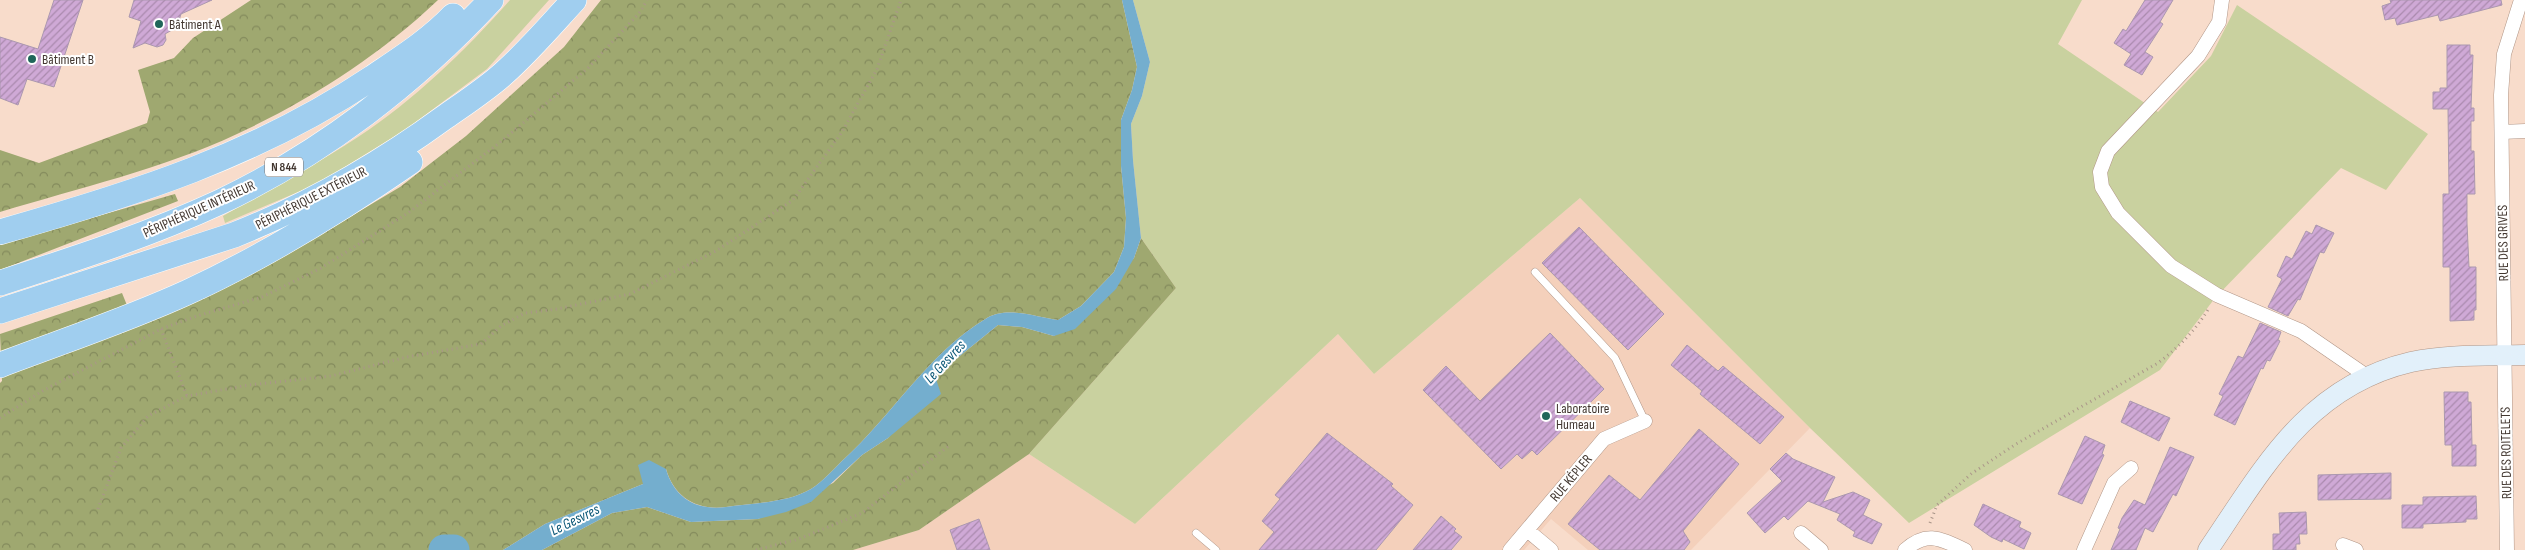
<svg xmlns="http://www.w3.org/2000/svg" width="2525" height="550" viewBox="0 0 2525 550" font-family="'Sofia Sans Condensed',sans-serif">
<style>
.built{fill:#f4d0bb}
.grass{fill:#c9d19f}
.forest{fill:url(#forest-crowns)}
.water{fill:#74aece}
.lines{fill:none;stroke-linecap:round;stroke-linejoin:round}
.river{stroke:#74aece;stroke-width:31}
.building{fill:url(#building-hatch);stroke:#ab98af}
.lane-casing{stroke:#b19687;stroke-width:8}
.street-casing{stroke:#b19687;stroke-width:15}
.secondary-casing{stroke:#b19687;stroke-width:21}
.highway-casing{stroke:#fff;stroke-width:26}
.path{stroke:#aa9689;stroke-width:3;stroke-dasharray:1 4;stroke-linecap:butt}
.lane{stroke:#fff;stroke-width:7}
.street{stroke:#fff;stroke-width:14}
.secondary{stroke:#e2f0fa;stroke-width:20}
.highway{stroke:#a0ceef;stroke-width:25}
.poi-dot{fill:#1f665a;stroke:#fff;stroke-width:2}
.labels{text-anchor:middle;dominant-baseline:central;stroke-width:4;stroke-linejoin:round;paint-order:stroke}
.shield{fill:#fff;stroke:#7b736e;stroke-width:1}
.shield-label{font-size:12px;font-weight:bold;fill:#423730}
.poi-label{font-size:14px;fill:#423730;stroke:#fff;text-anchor:start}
.street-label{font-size:14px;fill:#423730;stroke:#fff}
.water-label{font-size:15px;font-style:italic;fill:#0a5676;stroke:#fff}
</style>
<defs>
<pattern id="forest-crowns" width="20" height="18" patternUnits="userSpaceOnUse" patternTransform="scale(1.25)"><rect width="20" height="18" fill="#9fa870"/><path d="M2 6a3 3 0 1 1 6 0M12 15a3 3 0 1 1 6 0" fill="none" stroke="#838a5c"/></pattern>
<pattern id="building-hatch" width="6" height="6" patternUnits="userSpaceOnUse" patternTransform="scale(1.25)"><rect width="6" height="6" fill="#cfa9d6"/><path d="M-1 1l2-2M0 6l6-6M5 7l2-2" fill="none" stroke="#aa8aae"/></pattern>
</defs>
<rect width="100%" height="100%" fill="#f8dccb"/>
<path class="built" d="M1580 198 1810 428 1691 550H1588L1551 519 1524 550H853L919 530 1029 454 1135 524 1338 334 1374 374Z"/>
<path class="grass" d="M510 0H549L487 69 405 130 317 184 225 223 223 216C268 190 314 166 358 137 412 102 467 49 510 0Z
M1133 0H2082L2058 44 2158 112 2211 56 2237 5 2428 134 2386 190 2341 168 2215 298 2160 370 1909 523 1810 428 1580 198 1374 374 1338 334 1135 524 1029 454 1176 288 1141 238 1133 160 1131 124 1142 96 1150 62Z"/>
<path class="forest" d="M251 0H438C379 56 310 100 237 134 162 169 79 188 0 212V150L39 163 147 123 150 112 138 70 174 58 193 38Z
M601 0H1122L1137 67 1132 90 1121 120V166L1126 218 1124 247 1114 272 1081 306 1058 320C1036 317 1007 306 987 318 927 354 893 415 842 461 833 470 822 482 811 489 787 503 753 503 726 507 697 511 674 497 666 469L643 484 545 524 503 550H0V383L2 381 0 334 122 293 135 325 209 295 313 239 400 187 466 136 564 47Z
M175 194 178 201 0 270V244Z
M1141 238 1176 288 1029 454 919 530 853 550H542L612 513 647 507 691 522 758 519 833 483 862 455 888 438 935 376 998 325 1022 327 1054 336 1134 258Z"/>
<path class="water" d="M1122 0H1133L1150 62 1142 96 1131 124 1133 160 1141 238 1134 258 1116 289 1075 329 1054 336 1022 327 998 325 935 376 941 394 888 438 862 455 811 502 786 512 758 519 691 522 647 507 612 513 542 550H503L545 524 643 484 638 465 649 460 666 469C674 498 697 511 726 507 753 503 787 503 811 489 822 482 833 470 842 461 893 415 927 354 987 318 1007 306 1036 317 1058 320L1081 306 1114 272 1124 247 1126 218 1121 166V120L1132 90 1137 67Z"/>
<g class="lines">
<path class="river" d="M444 550H454"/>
</g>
<path class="building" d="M54 0H83L54 87 27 79 18 105 0 98V37L38 49Z
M134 0H212L181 14 177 27 165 34 166 40 163 45 157 47 145 43 133 48 141 21 129 17Z
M2145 0H2173L2160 22 2163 24 2145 52 2153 57 2142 75 2124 65 2131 54 2114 43 2123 29 2126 31Z
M2390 0H2501L2502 5 2440 21 2438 15 2397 25 2395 18 2385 20 2382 6 2391 3Z
M2447 45H2470V55H2473L2471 108H2474V121H2471V151H2474L2475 194H2467V223L2469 267H2476V310H2474V320L2450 321V267H2443V194H2449L2448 109H2433V92H2440V88H2447Z
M2316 225 2334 233 2324 253 2320 252 2300 300 2298 299 2288 316 2268 307 2282 279 2277 276 2286 256 2292 259 2306 231 2312 234Z
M1579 227 1664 314 1628 350 1542 263Z
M2260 323 2281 332 2278 340 2280 341 2270 361 2267 360 2263 369 2261 368 2235 425 2214 415 2223 396 2219 394 2238 356 2243 358Z
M1550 333 1604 389 1537 455 1532 450 1522 459 1517 454 1501 469 1423 390 1446 366 1480 401Z
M1687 345 1718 371 1723 366 1784 417 1760 444 1700 394 1702 391 1671 365Z
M2444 392H2468V402H2471L2472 445H2476V466H2452V445H2445Z
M2130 401 2170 418 2159 441 2121 422Z
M1699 429 1739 464 1683 531 1690 542 1684 550H1600L1568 524 1609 475 1640 500Z
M1327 433 1393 484 1391 486 1413 505 1376 550H1259L1274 532 1262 521 1280 499 1275 495Z
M2085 436 2105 445 2102 454 2104 455 2082 504 2058 494Z
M2170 447 2194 457 2176 496 2173 494 2153 532 2145 528 2136 550H2111L2120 529 2118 528 2122 518 2134 500 2145 505Z
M1786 453 1793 459 1835 477 1823 502 1853 492 1870 500 1863 515 1882 524 1872 544 1853 536 1855 532 1837 520 1840 514 1808 501 1788 520 1784 516 1765 533 1747 513 1782 481 1770 469Z
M2391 473V499L2318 500V475Z
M2476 496 2477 519H2466V522L2423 524V528H2402V505H2423V497Z
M1983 504 2021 522 2019 527 2031 533 2024 549 2003 539 2002 542 1991 537 1974 525Z
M2306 512 2307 534H2299L2300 544H2296V550H2273V534H2280L2279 513Z
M1441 516 1456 529 1454 531 1462 537 1451 550H1413Z
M979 519 990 550H957L950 530Z"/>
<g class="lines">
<g class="lane-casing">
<path id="lane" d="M1535 272 1615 358 1645 421
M1196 533 1216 550"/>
</g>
<g class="street-casing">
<path id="street" d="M2222 0 2219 22 2198 56 2108 151 2100 172 2102 187 2118 213 2171 266 2217 295 2301 331 2368 377
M2502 132 2525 131
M1527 530 1551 550
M1801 533 1821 550
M2343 545 2356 550
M1510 550 1604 439 1645 421
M1905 550C1927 530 1941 539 1965 550
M2084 550 2114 483 2131 468
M2507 550 2501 95 2504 54 2521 0"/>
</g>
<g class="secondary-casing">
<path id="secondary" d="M2208 550C2263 469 2307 386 2411 362 2448 354 2488 356 2525 355"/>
</g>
<g class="highway-casing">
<path id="highway" d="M0 232C134 194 255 156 372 78 400 59 429 41 453 16
M0 283C74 259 149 235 220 202 321 154 414 83 491 0
M0 311 234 235C310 205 379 165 445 117 465 103 485 90 503 74 529 51 551 25 574 0
M0 365C63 341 127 320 188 292 266 256 339 211 410 162"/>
</g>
<path class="path" d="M161 329 187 396
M0 418 44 390 161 329 197 316 262 297 321 268 408 213 503 140 588 68 641 11 647 0
M98 509 121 448 148 416 187 396 249 385 331 376 407 357 481 344 501 326 525 313 557 309 630 294 716 251 793 200 842 132 877 69 901 0
M1930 523 1937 505 1971 474 2016 444 2158 363C2179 347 2195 331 2209 308
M756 550 799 539 862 513 950 445"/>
<use href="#lane" class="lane"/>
<use href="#street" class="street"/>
<use href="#secondary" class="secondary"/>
<use href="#highway" class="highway"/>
</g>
<g class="poi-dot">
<circle cx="159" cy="24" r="5"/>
<circle cx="32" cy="59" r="5"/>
<circle cx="1546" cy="416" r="5"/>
</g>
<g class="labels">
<rect class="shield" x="265" y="157.5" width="38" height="19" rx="4"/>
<g class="shield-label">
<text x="284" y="167">N 844</text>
</g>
<g class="poi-label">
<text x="169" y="24">Bâtiment A</text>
<text x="42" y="59">Bâtiment B</text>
<text x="1556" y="408">Laboratoire<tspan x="1556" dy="16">Humeau</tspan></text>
</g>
<g class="street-label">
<text transform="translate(311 198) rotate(-27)">PÉRIPHÉRIQUE EXTÉRIEUR</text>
<text transform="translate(199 209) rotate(-24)">PÉRIPHÉRIQUE INTÉRIEUR</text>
<text transform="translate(2503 243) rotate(-91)">RUE DES GRIVES</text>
<text transform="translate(2506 453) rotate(-91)">RUE DES ROITELETS</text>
<text transform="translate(1571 478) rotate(-50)">RUE KÉPLER</text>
</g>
<g class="water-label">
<text transform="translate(945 362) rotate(-47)">Le Gesvres</text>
<text transform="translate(575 520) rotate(-26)">Le Gesvres</text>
</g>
</g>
</svg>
